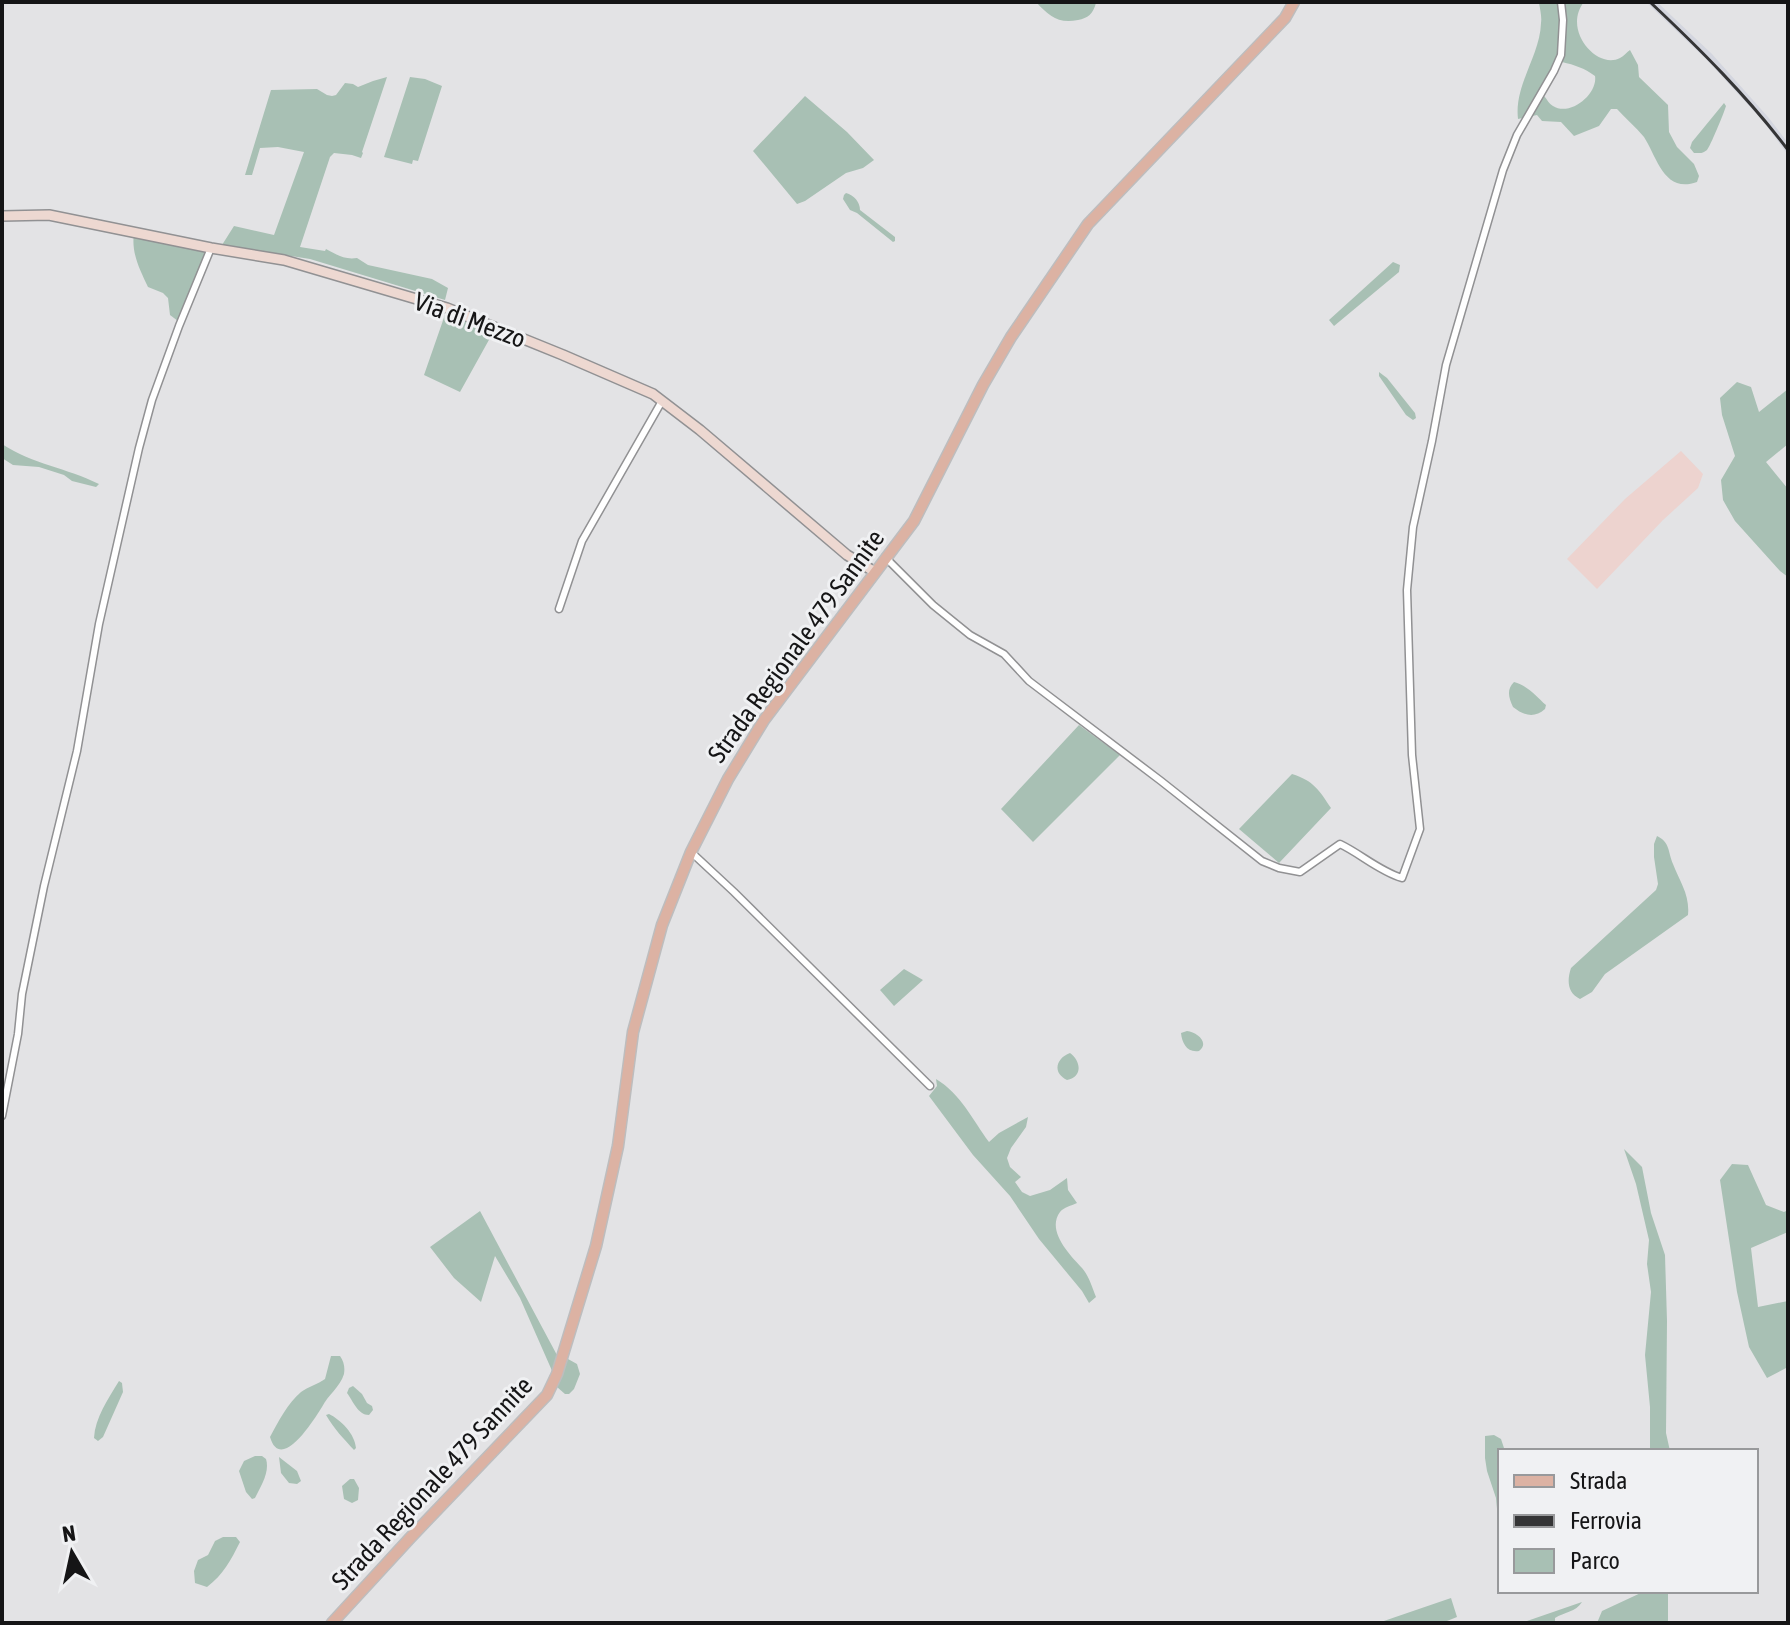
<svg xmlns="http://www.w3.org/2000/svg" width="1790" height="1625" viewBox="0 0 1790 1625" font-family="'Asap Condensed',sans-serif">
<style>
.industrial{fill:#edd3cf}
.built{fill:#d4d6df}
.green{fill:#a8c0b4;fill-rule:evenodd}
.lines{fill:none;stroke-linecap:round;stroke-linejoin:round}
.minor-casing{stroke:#919193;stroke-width:9}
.secondary-casing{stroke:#919193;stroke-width:12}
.primary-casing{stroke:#bdbdbe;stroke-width:13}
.minor{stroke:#fff;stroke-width:6}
.secondary{stroke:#edd8d1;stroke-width:9}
.primary{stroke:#dcb2a3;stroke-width:10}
.rail{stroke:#353536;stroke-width:3}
.labels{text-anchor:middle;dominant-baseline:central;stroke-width:6;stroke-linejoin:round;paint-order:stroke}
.street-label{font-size:26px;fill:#151516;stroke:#f0f1f3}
</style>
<rect width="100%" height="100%" fill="#e3e3e5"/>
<path class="industrial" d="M1681 451 1703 474 1698 488 1663 520 1597 589 1567 559 1625 499Z"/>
<path class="built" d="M1646 2H1657L1712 54 1768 117 1788 143V155L1763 121 1706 59Z"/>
<path class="green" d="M1036 2H1096V3C1093 14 1088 18 1078 20 1058 24 1049 16 1036 2Z
M1540 2H1584C1562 30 1597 70 1620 58 1624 56 1627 52 1630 50L1638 65 1639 77 1668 105 1669 132 1677 147 1694 164 1699 176 1697 182C1664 194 1657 157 1644 137 1636 127 1625 118 1617 109H1611L1599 126 1574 136 1561 122 1542 121 1537 115 1518 119C1514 85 1540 56 1541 23 1542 17 1540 9 1539 3ZM1562 62C1575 65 1584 68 1595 76 1598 94 1570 117 1553 106 1549 104 1547 99 1544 96Z
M387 77 362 152 363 153 361 158 352 155 334 153 330 157 300 247 325 251 326 249C337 255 345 260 357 258L368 265 432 279 448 288 445 300 310 259 222 245 234 226 274 235 304 152 278 147 260 148 252 175H245L271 90 317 89 327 95 332 96 336 95 345 83 353 84 358 87 373 81Z
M410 77 425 79 442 86 418 161 413 160 412 164 384 157Z
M805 96 847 132 874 160 863 168 846 173 805 201 797 204 753 151Z
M1724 103 1726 106C1724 113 1710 147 1707 150 1702 154 1701 153 1694 153L1690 148 1692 142Z
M846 193C854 195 860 202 860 210L895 237V241L893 242 857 213 850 210 843 199 844 195Z
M134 233 208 248 178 321 170 315 168 298 163 293 148 287C140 270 131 253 134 233Z
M1393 262 1400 265 1399 272 1334 326 1329 320Z
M447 309 495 329 460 392 424 375Z
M1379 372 1387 378 1415 413 1416 418 1413 420 1406 415 1379 376Z
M1737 382 1751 387 1759 412 1788 389V444L1766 462 1788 489V577L1780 571 1735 521 1723 500 1721 480 1735 456 1722 415 1720 398Z
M2 444C32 464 67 468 99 484L96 487 72 481 64 475 39 467 13 465 2 458Z
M1514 682C1527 685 1536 696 1546 705L1545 709C1534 719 1523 715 1513 707 1509 698 1506 690 1514 682Z
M1079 725 1120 755 1033 842 1001 809Z
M1292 774C1314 781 1319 790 1331 808L1279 863 1239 829Z
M1657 836C1670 842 1668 852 1673 864 1680 882 1690 895 1688 915L1605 974 1592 992 1580 999C1567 993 1567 980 1571 968L1656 890 1658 884 1654 857V844Z
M904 969 923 980 894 1006 880 990Z
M1187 1031C1197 1032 1210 1043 1199 1051 1187 1053 1182 1043 1181 1033Z
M1070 1053C1081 1061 1083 1077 1067 1080 1052 1073 1056 1058 1070 1053Z
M936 1079C961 1094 972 1119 989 1142L999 1133 1028 1117 1026 1127 1011 1148 1007 1158 1010 1167 1021 1177 1015 1182 1022 1192 1030 1196 1050 1190 1067 1178 1068 1190 1077 1203C1071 1206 1064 1207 1060 1212 1046 1231 1070 1255 1082 1268 1089 1276 1092 1287 1096 1297L1089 1303 1082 1291 1039 1239 1010 1196 973 1155 929 1096 937 1086Z
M1624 1149 1642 1167 1651 1213 1665 1255 1667 1321 1666 1433 1670 1451H1650V1407L1645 1355 1651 1292 1647 1264 1649 1240 1636 1184Z
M1732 1164 1748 1165 1766 1205 1784 1212 1788 1210V1232L1751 1248 1758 1307 1788 1301V1367L1767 1378 1749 1347 1737 1292 1720 1180Z
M480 1211 558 1357 553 1373 520 1298 495 1256 481 1302 454 1278 430 1247Z
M331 1356H340C344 1362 345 1367 344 1374 340 1387 328 1395 322 1407 315 1418 281 1474 270 1437 278 1422 288 1403 301 1392 308 1387 318 1384 325 1379Z
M568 1359 577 1364 580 1374 574 1389 569 1394H565L557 1387Z
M119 1381 122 1383 123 1392 103 1437 98 1441 94 1438C95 1418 108 1399 119 1381Z
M353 1386 362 1394 367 1403 372 1406 373 1410 369 1415C358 1415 353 1401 347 1393L349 1388Z
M329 1414C341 1420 355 1434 356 1448L354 1450C344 1439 334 1429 326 1415Z
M1494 1435 1501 1439 1505 1451H1500V1541L1496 1498 1487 1471 1485 1458V1436Z
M255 1456H262L266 1459C270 1472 261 1486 255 1498L252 1499 246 1492 239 1471 244 1461Z
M279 1457 297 1471 301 1481 297 1484 289 1483 281 1473Z
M350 1479H354L359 1488 358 1500 352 1503 344 1499 342 1486Z
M223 1537H236L240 1542C231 1560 223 1575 207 1587L195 1583 194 1571 198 1560 208 1555 215 1541Z
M1645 1591H1668V1623H1597L1602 1611Z
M1451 1598 1457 1617 1442 1623H1378Z
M1582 1602C1576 1612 1564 1612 1555 1618V1623H1527V1621Z"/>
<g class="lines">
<g class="minor-casing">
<path id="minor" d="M885 557 933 605 970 635 1004 654 1029 681 1161 781 1262 861 1279 868 1300 872 1340 844C1361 854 1379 871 1402 878L1420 829 1412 755 1407 590 1413 527 1432 441 1446 365 1503 170 1517 135 1554 71 1561 55 1563 20 1561 2
M559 609 582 541 662 401
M691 852 734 892 930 1086
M2 1116 18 1034 22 994 44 886 77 751 99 624 139 448 152 400 179 326 211 248"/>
</g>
<g class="secondary-casing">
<path id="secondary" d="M2 216 49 215 211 248 284 260 447 308 563 355 653 394 700 430 847 555 875 572"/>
</g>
<g class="primary-casing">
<path id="primary" d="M332 1623 411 1537 547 1395 557 1374 596 1246 618 1146 633 1032 662 925 691 852 728 779 764 720 914 521 983 385 1011 337 1088 224 1285 18 1294 2"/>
</g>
<use href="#minor" class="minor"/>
<use href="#secondary" class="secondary"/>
<use href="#primary" class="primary"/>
<path class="rail" d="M1650 2C1700 49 1747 96 1788 150"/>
</g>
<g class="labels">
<g class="street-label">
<text transform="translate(470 320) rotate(20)">Via di Mezzo</text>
<text transform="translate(796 646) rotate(-54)">Strada Regionale 479 Sannite</text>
<text transform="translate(432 1483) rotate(-47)">Strada Regionale 479 Sannite</text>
</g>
</g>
<rect width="1790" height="1625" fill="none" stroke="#151516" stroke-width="8"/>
<rect x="1498" y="1449" width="260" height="144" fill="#f0f1f3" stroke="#98999b" stroke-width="2"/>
<rect x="1514" y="1475" width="40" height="12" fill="#dcb2a3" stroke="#98999b" stroke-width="2"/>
<text x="1570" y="1489" font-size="24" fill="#151516">Strada</text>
<rect x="1514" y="1515" width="40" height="12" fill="#353536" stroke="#98999b" stroke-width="2"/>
<text x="1570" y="1529" font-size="24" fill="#151516">Ferrovia</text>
<rect x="1514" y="1549" width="40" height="24" fill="#a8c0b4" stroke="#98999b" stroke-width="2"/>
<text x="1570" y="1569" font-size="24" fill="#151516">Parco</text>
<g transform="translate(72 1553) rotate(351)" stroke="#f0f1f3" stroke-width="6" paint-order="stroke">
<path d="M0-6L14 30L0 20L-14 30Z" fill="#151516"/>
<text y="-12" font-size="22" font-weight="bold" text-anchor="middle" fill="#151516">N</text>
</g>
</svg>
